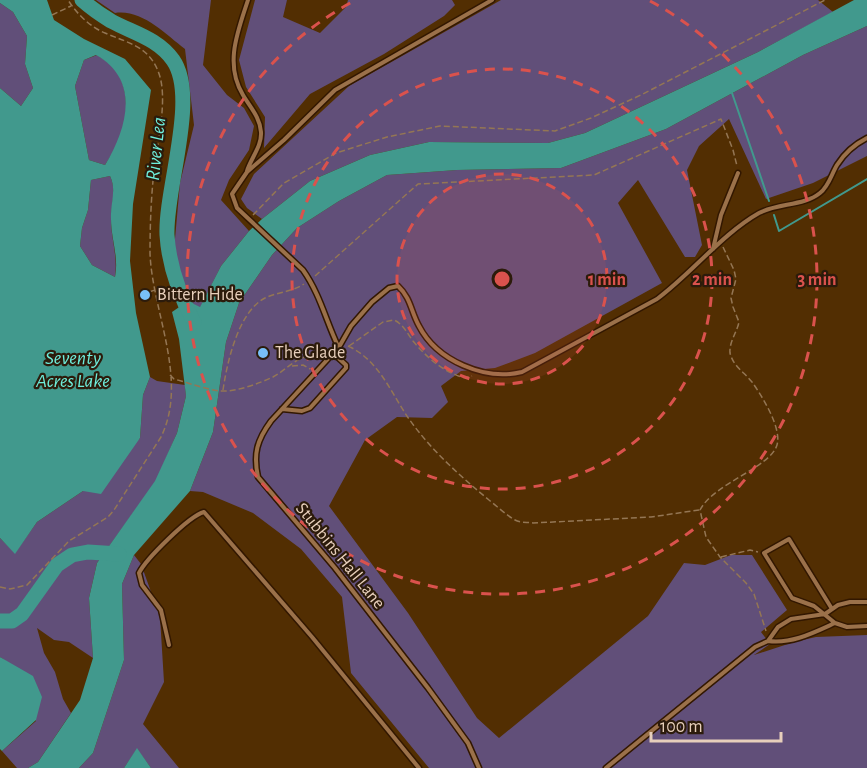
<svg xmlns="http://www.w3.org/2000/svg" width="867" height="768" viewBox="0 0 867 768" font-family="'Alegreya Sans',sans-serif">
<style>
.green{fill:#614f79}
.water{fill:#41998d;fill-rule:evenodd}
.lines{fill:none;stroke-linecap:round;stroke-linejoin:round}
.stream{stroke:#41998d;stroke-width:2}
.river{stroke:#41998d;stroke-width:15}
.lane-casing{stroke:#321700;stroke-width:7}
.path{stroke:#947654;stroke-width:1.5;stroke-dasharray:6 3;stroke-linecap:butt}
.lane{stroke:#9b714a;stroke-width:4}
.ring{fill:none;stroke:#da524d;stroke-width:3;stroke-dasharray:10 8}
.poi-dot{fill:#78bff7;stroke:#2c1b0b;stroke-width:2}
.labels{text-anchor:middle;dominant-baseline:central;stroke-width:4.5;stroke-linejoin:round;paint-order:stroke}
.poi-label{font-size:18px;fill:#e7cfbb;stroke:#2c1b0b;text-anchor:start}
.street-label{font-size:18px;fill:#e7cfbb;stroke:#2c1b0b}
.water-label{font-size:20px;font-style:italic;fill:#6eeddb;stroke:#2c1b0b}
.centre{fill:#da524d;stroke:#2c1b0b;stroke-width:3}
.ring-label{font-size:18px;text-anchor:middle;font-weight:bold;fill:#da524d;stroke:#2c1b0b;stroke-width:4.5;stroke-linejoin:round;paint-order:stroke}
</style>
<rect width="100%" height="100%" fill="#522e02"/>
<path class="green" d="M96 0H211L203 65 227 95 244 108 254 126 249 150 229 180 221 200 249 231 221 266 200 308 188 301 174 250 180 183 194 125 185 49C165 34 142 9 115 13Z
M255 0H287L283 17 320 33 346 7 348 0H452L455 5 444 16 384 54 310 94 264 148 265 117 246 87 239 60Z
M501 0H818L833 12 758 52 585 133 548 143 429 142 370 155 310 181 262 219 247 208 241 199 254 174 349 86Z
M0 3 13 12 27 36 25 64 33 88 21 106 0 88Z
M867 26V156L813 183 766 199 729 119 699 146 687 170 702 245 695 257H685L638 180 618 203 662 283 535 353 495 368 461 371 441 386 448 402 432 418 397 417 365 440 329 506 408 613 477 718 499 738 648 616 684 563 705 565 731 555H752L787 610 761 632 770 644 754 655 794 642 816 637 867 635V768H429L351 673 342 597 301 549 253 513 203 492 190 491 213 432 226 342 239 303 272 255 297 228 339 201 387 175 457 170 561 168 666 129 803 55Z
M97 55C101 58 105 60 109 63 130 79 129 118 120 140 116 148 110 157 105 165L89 160 75 86 84 60Z
M110 176C117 191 111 203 111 219 111 239 118 256 115 277L92 265 80 246 82 228 88 210 91 180Z
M150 377 157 381 185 385 186 396 177 433 156 481 97 563 89 598 93 658 69 642 54 640 37 628 44 653 55 672 63 699 71 713 38 762 28 768H17L2 751 36 721 13 666 0 657V538L15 553 37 522 83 491 140 438 143 395Z
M134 555 141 564 160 617 164 682 143 724 179 768H151L137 749 124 768H79L93 753 124 660 122 584Z"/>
<path class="water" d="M0 0H47L54 20 84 39 125 59 151 90 133 204 130 261 136 313 150 377 143 395 140 438 101 494 83 491 37 522 15 554 0 538V88L21 106 33 88 25 64 27 36 13 12 0 3ZM96 55C141 80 127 129 105 165L89 160 75 86 84 60ZM110 176C117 191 110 203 111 219 111 239 119 257 115 277L92 265 80 246 82 228 88 210 91 180Z
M854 0H867V26L803 55 666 129 561 168 457 170 387 175 339 201 297 228 272 255 239 303 226 342 213 432 190 491 134 555 122 584 124 660 93 753 79 768H28L38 762 80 700 93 658 89 598 97 563 155 481 177 433 186 396 179 339 172 312 188 301 200 307 221 266 249 231 262 219 310 181 370 155 429 142 548 143 585 133 758 52Z
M0 657 33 676 42 697 36 720 2 751 0 749Z
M137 748 151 768H124Z"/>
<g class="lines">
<path class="stream" d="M732 93 769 201
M774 215 779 231 867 179"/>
<path class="river" d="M82 0C91 8 101 15 111 21 133 33 157 38 173 60 199 97 165 189 167 235 169 267 179 294 194 322
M0 621H12L22 614 57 565 72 555 88 552 119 554"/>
<g class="lane-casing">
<path id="lane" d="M247 171C251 158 262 146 261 132 260 117 250 107 243 95 224 64 238 31 248 0
M713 249 721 215 738 173
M338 346C326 321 320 294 303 270L237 208 232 194 247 172 284 140 335 90 492 0
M282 409 302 411 310 408 346 368V365L333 353
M832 609 789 539 764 553 792 598 814 606 835 623 847 627 867 626
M768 641C792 644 813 633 835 623
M169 645 161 610 142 585 139 573C146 559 189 516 204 512L312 637 419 768
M479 768 468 743 428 688 335 568 258 477C253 454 257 440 271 421L339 347 351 326 372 302 389 288 398 286C411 298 411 312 419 326 437 361 485 381 522 372L657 299C692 273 722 234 759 213 778 203 804 206 820 193 829 186 831 175 837 165 844 154 855 144 867 138
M606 768 755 647 768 641 778 627 791 619 825 614 838 605 850 602H867"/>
</g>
<path class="path" d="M52 15 71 6
M253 215 284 183 336 153 387 137 440 126 555 131 591 118 643 94 825 0
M723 247 734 270 736 279 731 298 733 307 739 322C737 332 729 342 730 353 733 366 744 372 752 382 762 396 782 428 777 445 770 468 714 483 700 510L706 537 720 557 746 583 754 594 766 631
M315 276 418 184 594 175 721 119 733 150 737 166
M149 292 155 290
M348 346C379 360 391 393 409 419 431 450 460 476 489 500 498 507 506 515 515 520 520 523 527 522 533 523L651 517 699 510
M349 346 383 322 394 320C403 324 407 333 413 341 424 354 437 367 454 374 460 377 465 379 472 376
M292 366 303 365 310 369
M170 375 174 379C189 383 205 389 219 391 237 392 257 384 273 377 287 370 304 348 321 359
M223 390C227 363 238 312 265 298 277 292 292 292 304 284
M721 557 750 550 758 552
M0 587 10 589 27 585 69 541 108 517 114 510 161 437C189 380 152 311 150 253 150 226 151 198 154 171 157 143 169 97 158 71 148 46 128 43 105 33 90 27 77 14 68 0"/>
<use href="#lane" class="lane"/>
</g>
<circle cx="502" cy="279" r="105" fill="#da524d" fill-opacity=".12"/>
<g class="ring">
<circle cx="502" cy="279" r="105"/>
<circle cx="502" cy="279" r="210"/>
<path d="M650 1A315 315 0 1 1 354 1"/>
</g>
<g class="poi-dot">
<circle cx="145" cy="295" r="6"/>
<circle cx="263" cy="353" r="6"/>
</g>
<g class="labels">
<g class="poi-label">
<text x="157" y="295">Bittern Hide</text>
<text x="275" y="353">The Glade</text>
</g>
<g class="street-label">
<text transform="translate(340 556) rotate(51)">Stubbins Hall Lane</text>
</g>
<g class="water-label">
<text transform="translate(156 149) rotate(-84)">River Lea</text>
<text x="73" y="358">Seventy<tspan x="73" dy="23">Acres Lake</tspan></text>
</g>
</g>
<circle cx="502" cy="279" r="9" class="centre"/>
<g class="ring-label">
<text x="607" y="285">1 min</text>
<text x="712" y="285">2 min</text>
<text x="817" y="285">3 min</text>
</g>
<path d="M651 732v9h130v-9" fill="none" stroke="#e7cfbb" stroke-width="3"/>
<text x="660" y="732" font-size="18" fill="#e7cfbb" stroke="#2c1b0b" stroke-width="4.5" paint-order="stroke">100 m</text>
</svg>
